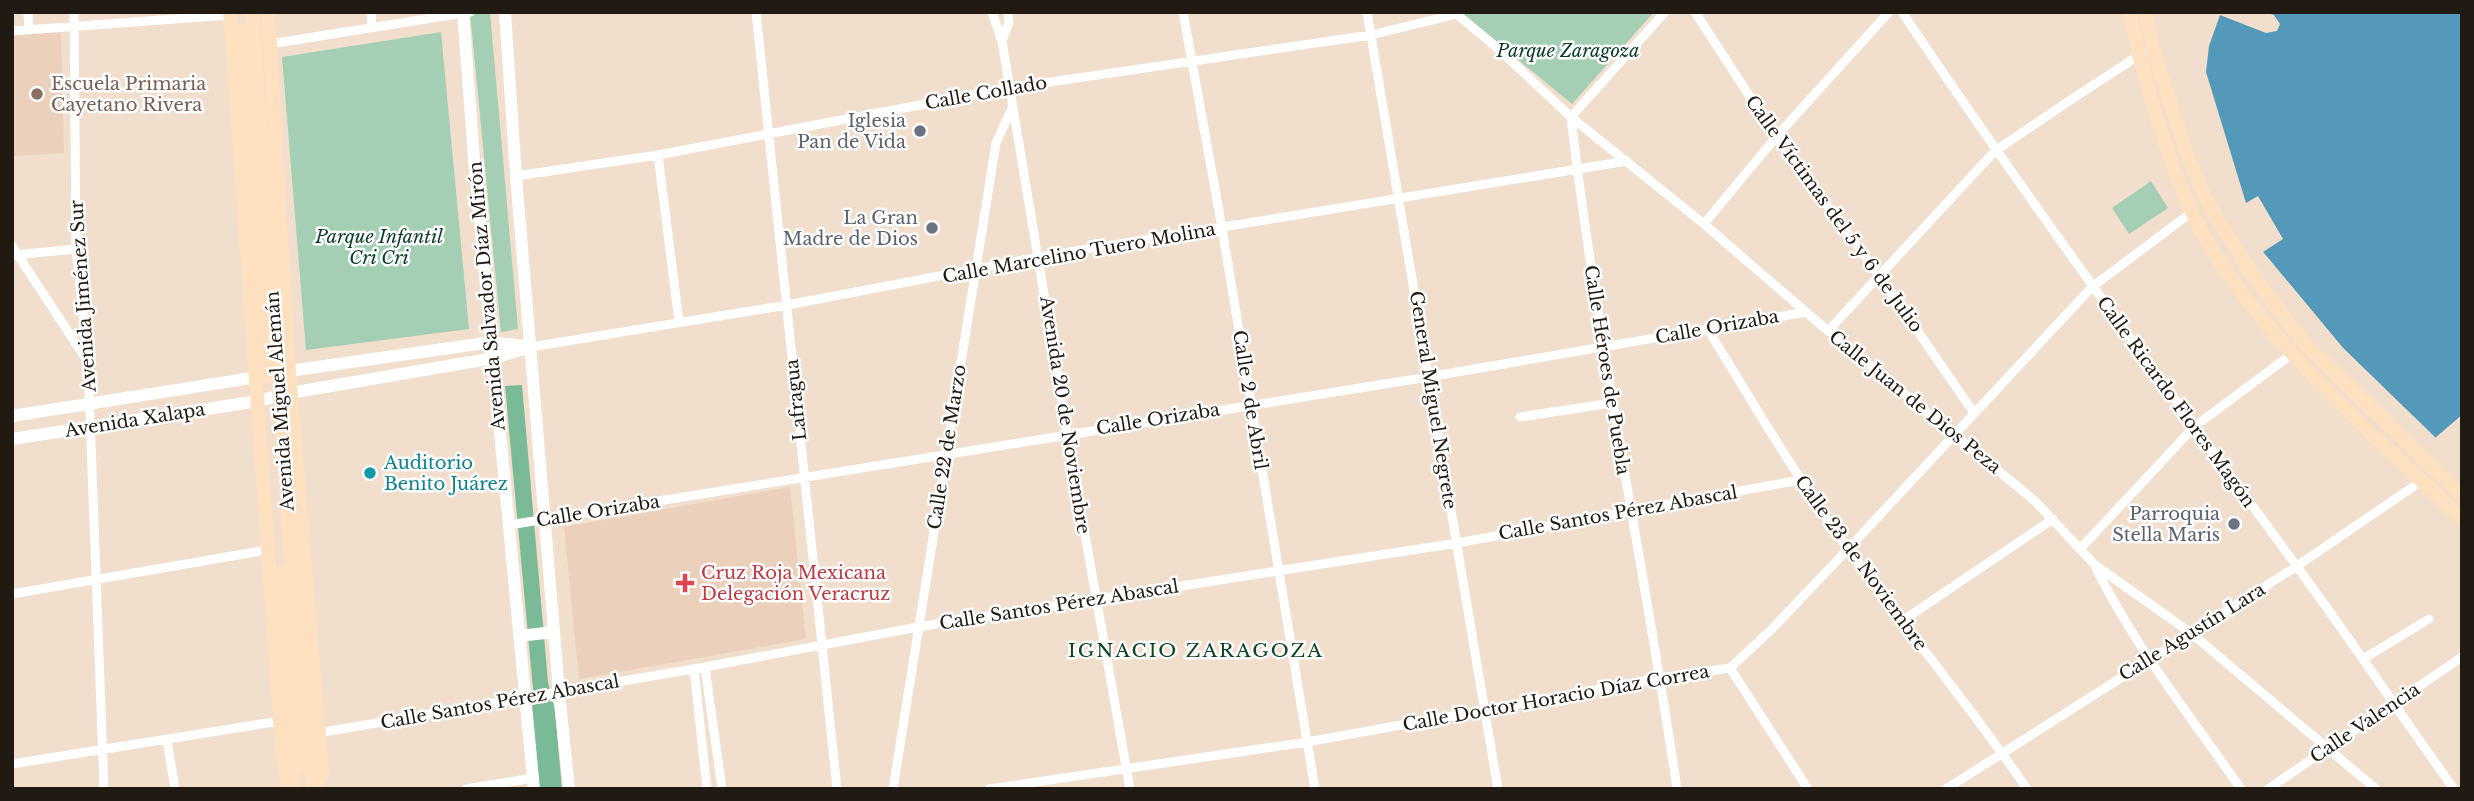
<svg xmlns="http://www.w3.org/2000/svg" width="2474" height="801" viewBox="0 0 2474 801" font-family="'Libre Baskerville',serif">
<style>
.built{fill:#ebd1bb}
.green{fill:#a4cfb5}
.forest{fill:#7bba96}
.water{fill:#5499b9}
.pier{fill:#f1decc}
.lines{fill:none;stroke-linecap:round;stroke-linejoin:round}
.street{stroke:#fff;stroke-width:9}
.secondary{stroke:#fff;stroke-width:12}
.primary{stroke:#fde0bf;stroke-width:14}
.education-dot{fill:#8d6e63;stroke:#fff;stroke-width:2.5}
.worship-dot{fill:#6b7280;stroke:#fff;stroke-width:2.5}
.culture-dot{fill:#0f9aa8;stroke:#fff;stroke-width:2.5}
.health-dot{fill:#e0444e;stroke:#fff;stroke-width:2.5}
.labels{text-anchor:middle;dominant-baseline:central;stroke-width:5;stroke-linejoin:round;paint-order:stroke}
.park-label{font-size:18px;font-style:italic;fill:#083d25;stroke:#fff}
.education-label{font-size:18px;fill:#785e54;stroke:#fff;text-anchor:start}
.street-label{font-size:18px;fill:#201a13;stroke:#fff}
.worship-label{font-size:18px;fill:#5b616d;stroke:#fff;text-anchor:end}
.culture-label{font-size:18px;fill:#0d838f;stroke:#fff;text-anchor:start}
.health-label{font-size:18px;fill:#be3a42;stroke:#fff;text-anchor:start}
.neighbourhood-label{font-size:19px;letter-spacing:2px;fill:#0e4423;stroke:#fff}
</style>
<rect width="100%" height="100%" fill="#f1decc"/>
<path class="built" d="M61 31 64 153 12 156V35Z
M790 487 806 639 579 679 564 527Z"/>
<path class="green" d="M470 12H490L518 329 501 332Z
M1460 12H1654L1572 104Z
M441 32 469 329 306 350 282 57Z
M2151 181 2168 208 2129 234 2112 208Z"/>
<path class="forest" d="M522 385 548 682 555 710 562 789H538L529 713 533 689 505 386Z"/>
<path class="water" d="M2264 12H2462V415L2436 438 2343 348 2263 252 2283 239 2258 196 2246 203 2206 72 2209 46 2220 15 2266 33 2277 31 2280 24 2274 15Z"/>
<path class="pier" d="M2263 252 2343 348 2435 438 2462 415V420L2438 441H2434L2340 350 2260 254Z"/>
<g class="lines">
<path class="street" d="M28 12 29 30
M74 12 76 249 88 362 104 789
M371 12 372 28
M756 12 837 789
M992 12 1002 41 1067 433 1130 789
M1183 12 1222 228 1315 789
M1367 12 1498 789
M1454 12 1494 45 1571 117 1704 224 1828 331 2035 501 2095 565 2191 633 2376 789
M1665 12 1571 117C1597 342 1644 564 1677 789
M1695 12 1776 137 1879 275 1974 413
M1902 12C2028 200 2162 382 2295 564 2350 638 2400 714 2454 789
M12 31 230 15
M1002 41 1009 22 1008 12
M270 44 470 12
M658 155 679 322
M516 176 658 155 1009 88 1371 35 1457 14
M1704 224 1776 137 1889 12
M12 246 86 359
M14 255 76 249
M1707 328C1753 403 1797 478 1848 549 1906 630 1971 706 2027 789
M1828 331 1995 151 2072 99 2138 56 2153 50
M531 347 787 305 1039 257 1627 161
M1520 417 1612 403
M509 525 1428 377 1806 312
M2080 549 2194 427 2292 354
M2096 568C2135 647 2191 717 2241 789
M12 594 267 550
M1902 621 2053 519
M2363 659 2429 619
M705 667 722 789
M1730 668 1808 789
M694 669 707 789
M318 733 705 667 918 627 1457 543 1800 480
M167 740 175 789
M12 764 280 721
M466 789 533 778
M893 789 996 143 1012 108
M989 789 1307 742 1661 678 1730 668 1771 630 1848 549 2092 287 2192 212
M1946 789 2297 566 2423 480
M2268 789 2462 657"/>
<path class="secondary" d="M463 12 474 159 534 789
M505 12 516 176 559 692 569 789
M282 372 492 342 524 346
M12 416 264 376
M12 439 258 401 290 393 494 358 531 347
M519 636 554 632"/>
<path class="primary" d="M230 12 280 721 284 767 289 789
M252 12 291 557 309 765 314 789
M268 12 289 371 322 772 316 789
M2130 12C2135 44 2144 74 2153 105 2169 158 2186 209 2216 256 2279 354 2378 439 2462 519
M2146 12 2153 50 2187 154 2206 200 2251 273 2304 343 2462 496
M243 30 268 376
M283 571 296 764 291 787"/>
</g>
<circle class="education-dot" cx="37" cy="94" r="7"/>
<g class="worship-dot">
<circle cx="920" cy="131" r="7"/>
<circle cx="932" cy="228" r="7"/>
<circle cx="2234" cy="524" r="7"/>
</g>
<circle class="culture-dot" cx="370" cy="473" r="7"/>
<path class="health-dot" d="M681.5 572.5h7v7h7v7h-7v7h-7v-7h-7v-7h7z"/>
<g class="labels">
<g class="park-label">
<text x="1568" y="51">Parque Zaragoza</text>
<text x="379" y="237">Parque Infantil<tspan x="379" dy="21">Cri Cri</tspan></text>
</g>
<g class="education-label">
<text x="51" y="84">Escuela Primaria<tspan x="51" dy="21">Cayetano Rivera</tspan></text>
</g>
<g class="street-label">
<text transform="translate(986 93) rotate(-10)">Calle Collado</text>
<text transform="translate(1834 214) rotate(54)">Calle Víctimas del 5 y 6 de Julio</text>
<text transform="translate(1079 253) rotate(-10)">Calle Marcelino Tuero Molina</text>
<text transform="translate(83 296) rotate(-94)">Avenida Jiménez Sur</text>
<text transform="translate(487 296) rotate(-95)">Avenida Salvador Díaz Mirón</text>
<text transform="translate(1717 327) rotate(-10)">Calle Orizaba</text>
<text transform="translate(1607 370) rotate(81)">Calle Héroes de Puebla</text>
<text transform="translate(796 400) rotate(-96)">Lafragua</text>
<text transform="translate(1250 400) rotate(81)">Calle 2 de Abril</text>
<text transform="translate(1433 400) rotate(81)">General Miguel Negrete</text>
<text transform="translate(280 401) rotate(-94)">Avenida Miguel Alemán</text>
<text transform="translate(1915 402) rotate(39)">Calle Juan de Dios Peza</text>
<text transform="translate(2176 402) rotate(54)">Calle Ricardo Flores Magón</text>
<text transform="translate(1065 415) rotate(81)">Avenida 20 de Noviembre</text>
<text transform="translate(1158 419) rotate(-9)">Calle Orizaba</text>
<text transform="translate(135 420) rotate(-9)">Avenida Xalapa</text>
<text transform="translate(947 447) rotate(-81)">Calle 22 de Marzo</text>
<text transform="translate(598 511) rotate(-9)">Calle Orizaba</text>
<text transform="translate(1618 513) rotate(-10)">Calle Santos Pérez Abascal</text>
<text transform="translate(1861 563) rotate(54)">Calle 23 de Noviembre</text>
<text transform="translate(1059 605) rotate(-9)">Calle Santos Pérez Abascal</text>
<text transform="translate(2192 632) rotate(-32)">Calle Agustín Lara</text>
<text transform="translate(1556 698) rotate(-10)">Calle Doctor Horacio Díaz Correa</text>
<text transform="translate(500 702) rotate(-10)">Calle Santos Pérez Abascal</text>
<text transform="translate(2365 723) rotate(-34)">Calle Valencia</text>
</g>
<g class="worship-label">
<text x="906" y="121">Iglesia<tspan x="906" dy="21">Pan de Vida</tspan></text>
<text x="918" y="218">La Gran<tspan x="918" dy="21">Madre de Dios</tspan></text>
<text x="2220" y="514">Parroquia<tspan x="2220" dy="21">Stella Maris</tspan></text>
</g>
<g class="culture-label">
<text x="384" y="463">Auditorio<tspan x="384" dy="21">Benito Juárez</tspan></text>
</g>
<g class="health-label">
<text x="701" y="573">Cruz Roja Mexicana<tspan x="701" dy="21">Delegación Veracruz</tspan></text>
</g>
<g class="neighbourhood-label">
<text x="1196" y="650">IGNACIO ZARAGOZA</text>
</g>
</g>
<rect width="2474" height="801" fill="none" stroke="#201a13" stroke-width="28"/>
</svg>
